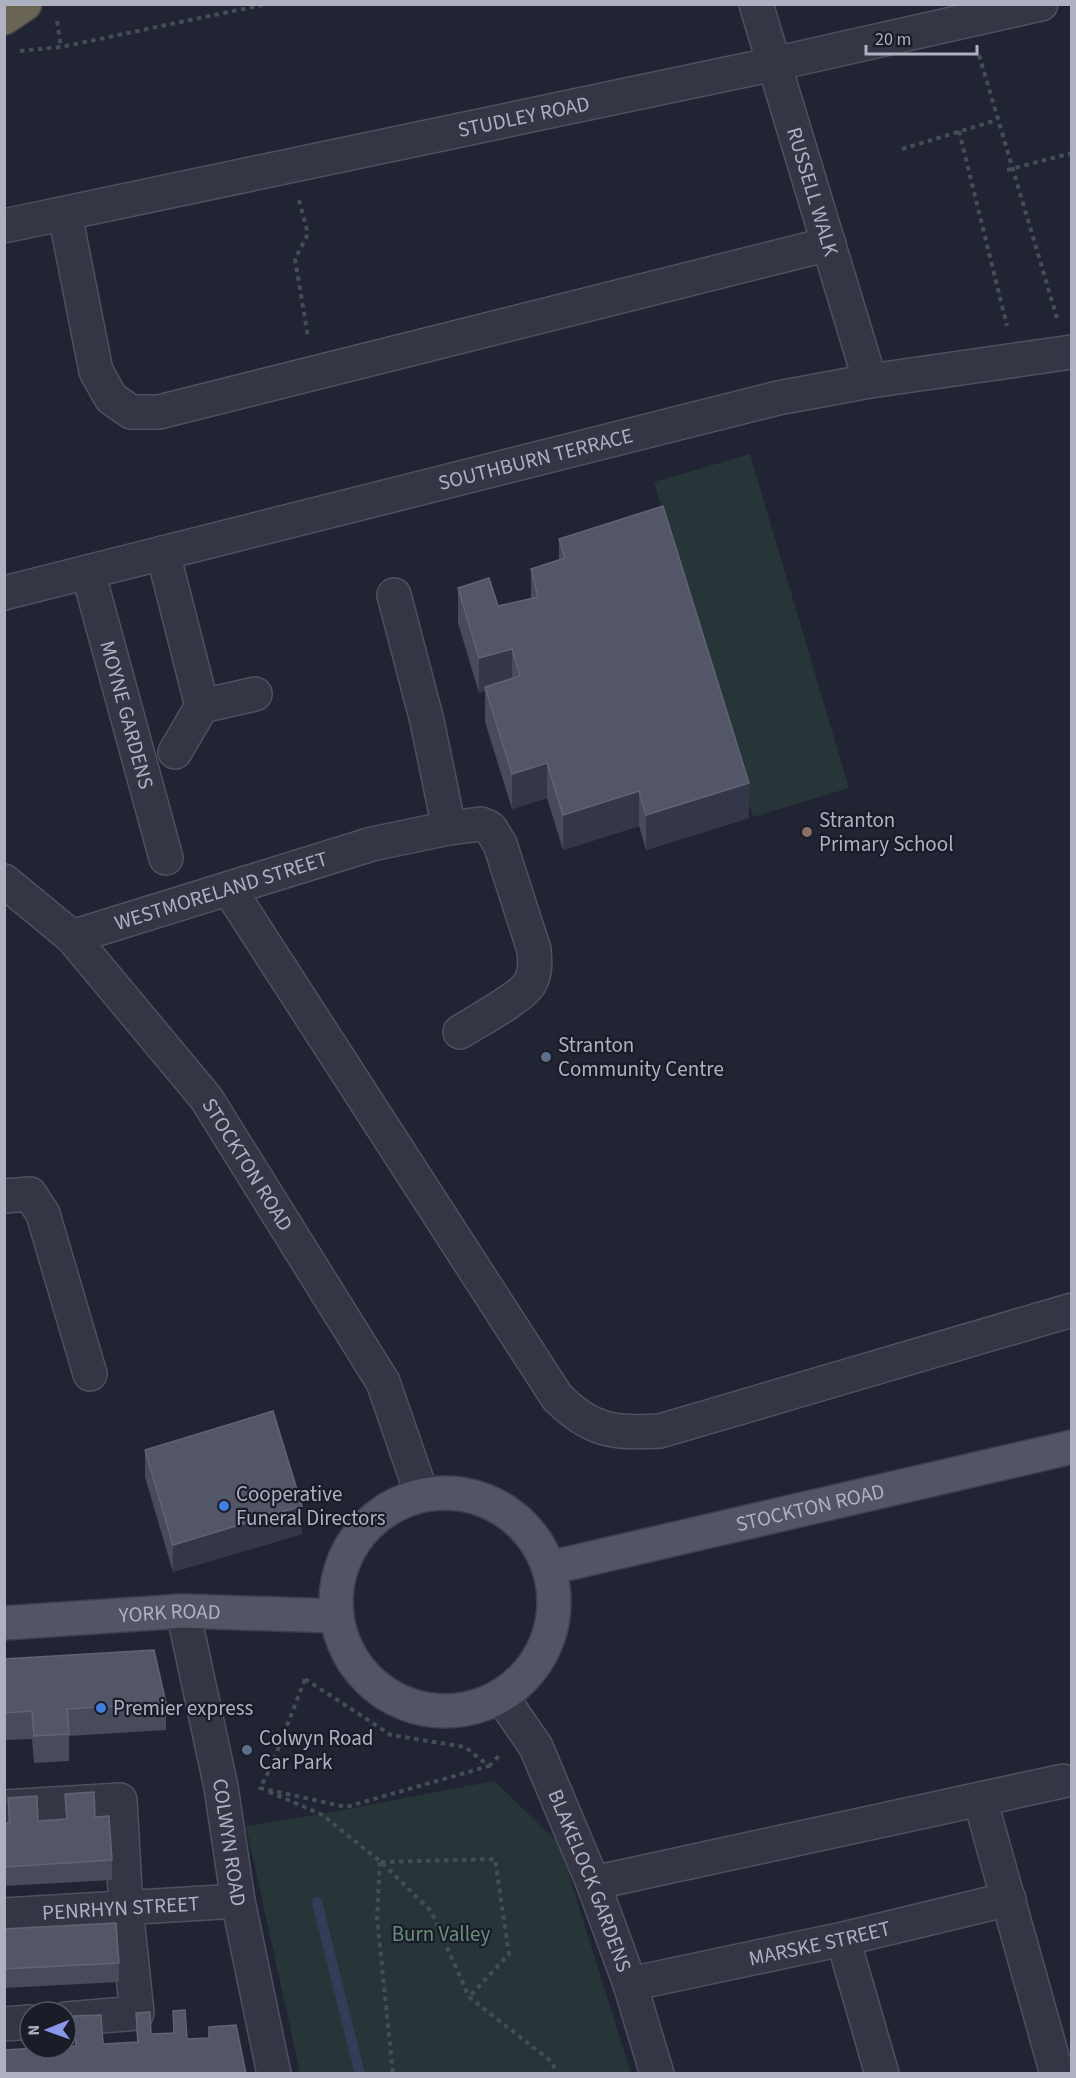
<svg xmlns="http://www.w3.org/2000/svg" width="1076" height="2078" font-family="'Source Sans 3',sans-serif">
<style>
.green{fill:#273438}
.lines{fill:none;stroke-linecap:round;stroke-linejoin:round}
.stream{stroke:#363c58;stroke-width:10}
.minor-casing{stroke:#4e515e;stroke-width:36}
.major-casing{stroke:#3d404d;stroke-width:36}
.highway-casing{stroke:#3c3e4b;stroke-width:36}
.path{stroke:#444f55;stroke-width:4;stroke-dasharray:4.5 4.5;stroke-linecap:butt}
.minor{stroke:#343743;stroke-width:33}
.major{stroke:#525563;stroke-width:33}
.highway{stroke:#696552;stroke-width:33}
.wall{fill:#474b5c}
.shaded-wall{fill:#333747}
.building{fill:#525667;stroke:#606475;stroke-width:1.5}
.education-dot{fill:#8d6e63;stroke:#1a1c28;stroke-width:2}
.service-dot{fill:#5c6f8a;stroke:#1a1c28;stroke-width:2}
.shop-dot{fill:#3f7fe0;stroke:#1a1c28;stroke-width:2}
.labels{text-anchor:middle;stroke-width:4.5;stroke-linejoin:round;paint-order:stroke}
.street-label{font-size:21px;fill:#aeb1c0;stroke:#1a1c28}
.poi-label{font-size:21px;fill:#aeb1c0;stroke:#1a1c28;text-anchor:start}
.park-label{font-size:21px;fill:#698e7a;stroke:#1a1c28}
</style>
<rect width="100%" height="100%" fill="#212432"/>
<g class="green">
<path d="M750,454L849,788L753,817L654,482Z"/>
<path d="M494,1781L559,1843L631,2073H300L246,1826L321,1814Z"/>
</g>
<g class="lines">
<path class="stream" d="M317,1902L360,2074"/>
<defs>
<g id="minor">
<path id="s1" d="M756,4L870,381"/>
<path d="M65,214L96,371L111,398L131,412H159L829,244"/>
<path id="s2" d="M4,226L774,64L1041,4"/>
<path d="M163,553L202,706"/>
<path id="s3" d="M88,572L166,858"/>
<path id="s4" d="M4,593L778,398L870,381L1072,352"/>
<path d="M394,595L427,721L449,828"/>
<path d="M175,752L202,706L255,694"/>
<path id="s5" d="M4,881L72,937L206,1098L383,1382L422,1495"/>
<path d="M229,889L557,1397C590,1431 615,1434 660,1431L1072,1310"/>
<path id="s6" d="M72,937L372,844L449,828L481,824L490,828L500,844L534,950C535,961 536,972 530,983C521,998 477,1021 460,1032"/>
<path d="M4,1196L30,1194L43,1214L90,1374"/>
<path id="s7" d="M183,1611L221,1787L238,1901L274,2074"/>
<path id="s8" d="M501,1696L536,1747L593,1883L630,1984L657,2074"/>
<path d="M980,1799L1057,2074"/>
<path d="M4,1807L120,1800L126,1908L137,2013L66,2019"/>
<path d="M593,1883L1063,1781"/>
<path id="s9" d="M4,1915L238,1901"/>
<path d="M843,1939L882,2074"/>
<path id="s10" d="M630,1984L843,1939L1009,1899"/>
<path d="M4,2024L30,2022"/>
</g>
<g id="major">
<circle cx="445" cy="1602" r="109"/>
<path id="s11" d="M549,1568L1072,1447"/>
<path id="s12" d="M4,1623L183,1611L336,1616"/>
</g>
<path id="highway" d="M4,18L25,4"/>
</defs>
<use href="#minor" class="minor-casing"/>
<use href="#major" class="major-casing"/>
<use href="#highway" class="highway-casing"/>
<g class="path">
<path d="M57,21L61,47"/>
<path d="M20,51L61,47L267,4"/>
<path d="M979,55L1057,318"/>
<path d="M959,131L1007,326"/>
<path d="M902,149L997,120"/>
<path d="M1007,170L1072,153"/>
<path d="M299,200L308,234L295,259L308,337"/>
<path d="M305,1679L391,1735L465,1747L489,1766L346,1807L260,1788L271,1767Z"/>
<path d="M489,1766L499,1756"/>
<path d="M269,1792L321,1814L381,1862L431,1911L469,1997L552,2062L557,2074"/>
<path d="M380,1862L377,1918L393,2074"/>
<path d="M381,1862L495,1859L509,1954L469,1997"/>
</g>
<use href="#minor" class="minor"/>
<use href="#major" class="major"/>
<use href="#highway" class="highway"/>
</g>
<g class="wall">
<path d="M559,539L749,818L646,850L639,826L563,850L547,798L512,809L485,722V691L479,693L458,623V588L498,606L531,599V569L559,560Z"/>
<path d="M145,1450L302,1534L173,1572L145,1477Z"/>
<path d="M4,1659L166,1703V1730L69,1736V1761L34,1763L32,1739L4,1740Z"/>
<path d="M65,1794L95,1817L112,1860V1880L4,1886V1823H8V1798L38,1821L66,1819Z"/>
<path d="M4,1929L119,1963V1982L4,1988Z"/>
<path d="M185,2010L187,2039L209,2038V2027L236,2025L246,2073H4V2050L41,2048H66V2047L75,2046L74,2016L101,2015L103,2044L137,2043L136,2013L150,2012L151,2034L173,2033V2011Z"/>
</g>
<g class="shaded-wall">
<path d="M512,649V683L485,687V691L479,693V658Z"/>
<path d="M547,763V798L512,809V774Z"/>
<path d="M749,783V818L646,850V815Z"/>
<path d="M639,791V826L563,850V815Z"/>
<path d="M302,1506V1534L173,1572V1545Z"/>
</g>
<g class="building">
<path d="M663,506L749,783L646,815L639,791L563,815L547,763L512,774L485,687L520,676L512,649L479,658L458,588L489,578L498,606L538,597L531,569L565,558L559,539Z"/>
<path d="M273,1411L302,1506L173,1545L145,1450Z"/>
<path d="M154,1650L166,1703L67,1709L69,1734L34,1736L32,1711L4,1713V1659Z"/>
<path d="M94,1792L95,1817L109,1816L112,1860L4,1867V1823H10L8,1798L37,1796L38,1821L67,1819L65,1794Z"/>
<path d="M116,1923L119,1963L4,1969V1929Z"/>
<path d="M185,2010L187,2039L209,2038V2027L236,2025L246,2073H4V2050L41,2048H66V2047L76,2046L74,2016L101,2015L103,2044L138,2042L136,2013L150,2012L151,2034L174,2033L173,2011Z"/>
</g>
<circle class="education-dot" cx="807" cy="832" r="6"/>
<g class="service-dot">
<circle cx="546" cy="1057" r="6"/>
<circle cx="247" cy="1750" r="6"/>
</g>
<g class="shop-dot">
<circle cx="224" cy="1506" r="6"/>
<circle cx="101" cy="1708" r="6"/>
</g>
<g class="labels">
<g class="street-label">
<text dy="7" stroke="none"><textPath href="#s2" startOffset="531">STUDLEY ROAD</textPath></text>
<text dy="7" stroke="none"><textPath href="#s1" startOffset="196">RUSSELL WALK</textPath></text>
<text dy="7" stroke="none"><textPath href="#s4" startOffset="548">SOUTHBURN TERRACE</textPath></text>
<text dy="7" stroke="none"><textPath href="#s3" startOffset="148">MOYNE GARDENS</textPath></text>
<text dy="7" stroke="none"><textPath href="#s6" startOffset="156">WESTMORELAND STREET</textPath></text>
<text dy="7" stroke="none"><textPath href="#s5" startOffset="376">STOCKTON ROAD</textPath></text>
<text dy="7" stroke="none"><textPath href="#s11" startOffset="268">STOCKTON ROAD</textPath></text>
<text dy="7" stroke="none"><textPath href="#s12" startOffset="166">YORK ROAD</textPath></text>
<text dy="7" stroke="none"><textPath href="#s7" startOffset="236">COLWYN ROAD</textPath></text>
<text dy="7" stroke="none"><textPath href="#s8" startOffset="206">BLAKELOCK GARDENS</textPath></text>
<text dy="7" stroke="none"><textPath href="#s9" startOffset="117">PENRHYN STREET</textPath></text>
<text dy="7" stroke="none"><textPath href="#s10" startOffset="194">MARSKE STREET</textPath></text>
</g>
<g class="poi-label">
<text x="819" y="827">Stranton<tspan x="819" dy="24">Primary School</tspan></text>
<text x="558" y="1052">Stranton<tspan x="558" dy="24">Community Centre</tspan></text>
<text x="236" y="1501">Cooperative<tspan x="236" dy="24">Funeral Directors</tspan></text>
<text x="113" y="1715">Premier express</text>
<text x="259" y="1745">Colwyn Road<tspan x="259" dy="24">Car Park</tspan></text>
</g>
<g class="park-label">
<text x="441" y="1941">Burn Valley</text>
</g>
</g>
<rect width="1076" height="2078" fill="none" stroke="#aeb1c0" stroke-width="12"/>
<g transform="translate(48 2030) rotate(269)"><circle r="28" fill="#1a1c28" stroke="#555865" stroke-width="1.5"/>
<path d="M0-4.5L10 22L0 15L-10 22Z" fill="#8997ea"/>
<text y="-9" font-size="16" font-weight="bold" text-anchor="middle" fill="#aeb1c0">N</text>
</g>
<path d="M866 45v9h111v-9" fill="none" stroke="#aeb1c0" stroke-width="3"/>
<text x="875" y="45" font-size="18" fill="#aeb1c0" stroke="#1a1c28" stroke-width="4.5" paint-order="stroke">20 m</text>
</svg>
